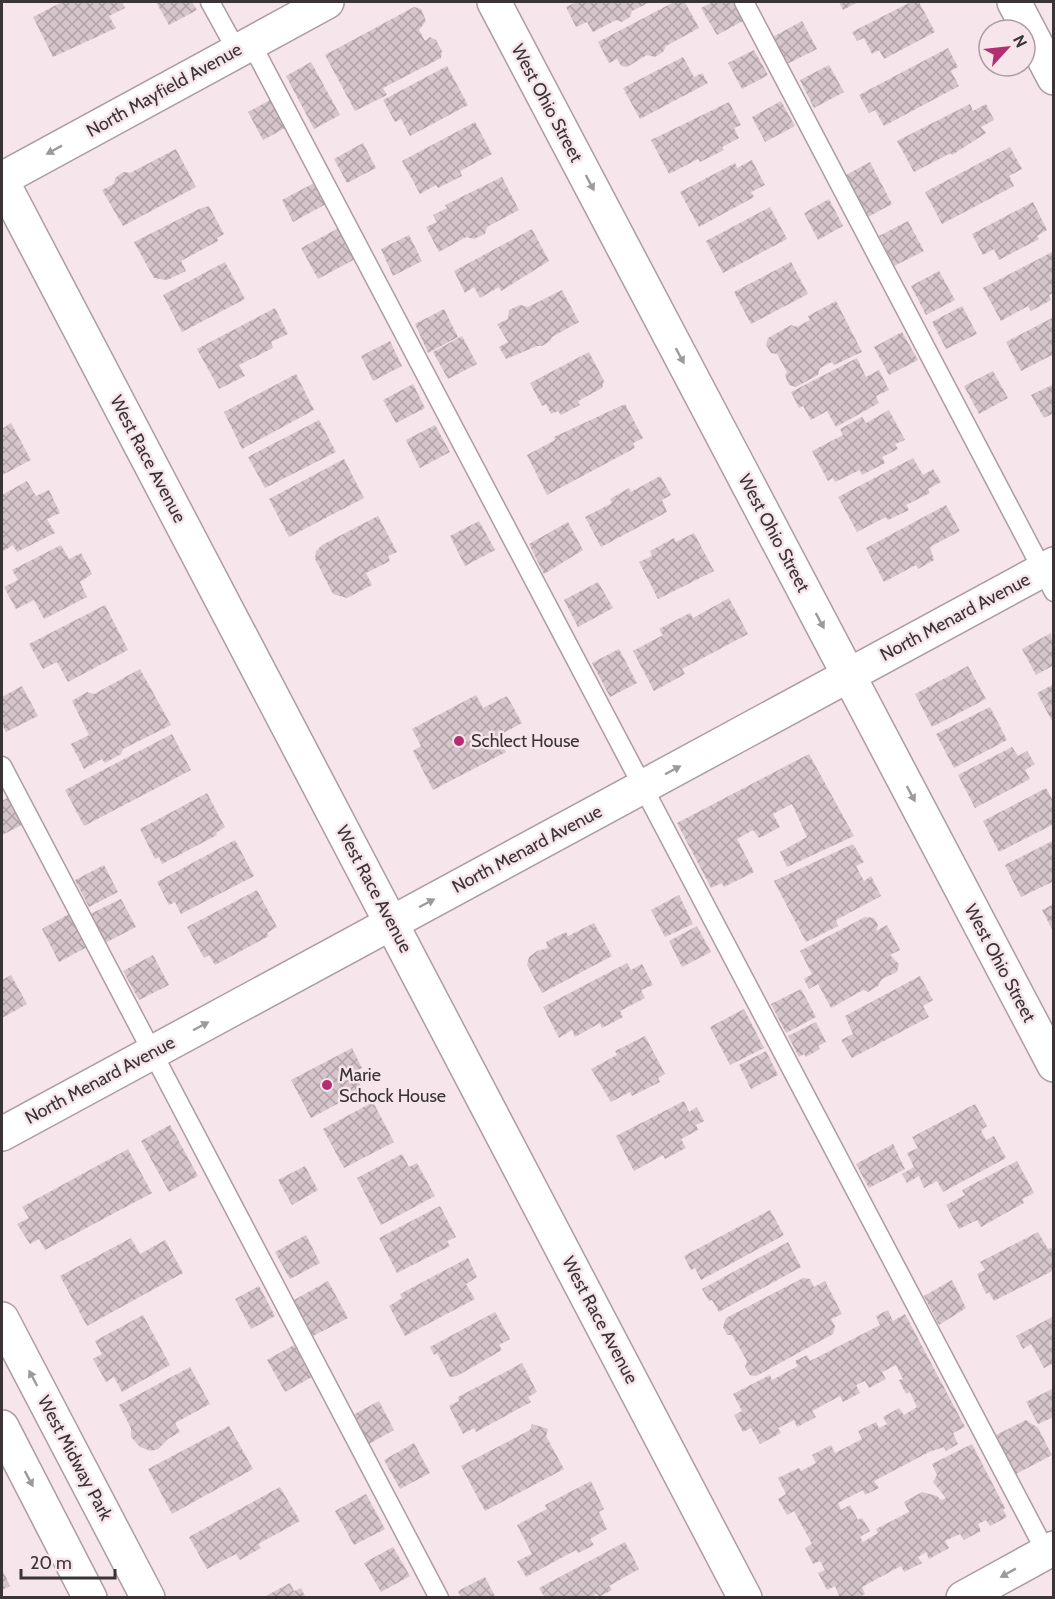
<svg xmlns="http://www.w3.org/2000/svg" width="1055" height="1599" font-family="Cabin,sans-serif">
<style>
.building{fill:url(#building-cross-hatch)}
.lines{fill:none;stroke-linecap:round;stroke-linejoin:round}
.lane-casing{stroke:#ac9da2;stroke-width:21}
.street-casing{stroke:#ac9da2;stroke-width:36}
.lane{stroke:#fff;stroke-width:18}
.street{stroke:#fff;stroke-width:33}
.oneway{fill:#9c9a9a}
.poi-dot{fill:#b42d70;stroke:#f6e5eb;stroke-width:2}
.labels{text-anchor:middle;stroke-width:5;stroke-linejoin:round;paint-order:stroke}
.street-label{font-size:18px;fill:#3a3436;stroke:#f6e5eb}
.poi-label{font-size:18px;fill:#3a3436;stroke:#f6e5eb;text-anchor:start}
</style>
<defs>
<pattern id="building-cross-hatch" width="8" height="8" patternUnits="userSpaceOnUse" patternTransform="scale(1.5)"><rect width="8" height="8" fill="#d6c6cb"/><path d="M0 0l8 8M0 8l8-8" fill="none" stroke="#afa2a6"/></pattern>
</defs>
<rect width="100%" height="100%" fill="#f6e5eb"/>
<g class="building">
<path d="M62,2H122L125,8L109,16L116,28L53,57L33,17Z"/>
<path d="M156,2H192L197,10L169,25Z"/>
<path d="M577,2H650L632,11L630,17L622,22L616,20L593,32L587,22L576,27L566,7Z"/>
<path d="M674,2H685L699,28L666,46L663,52L655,57L647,55L627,67L621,66L617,59L609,63L598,42Z"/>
<path d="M713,2H733L743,21L717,35L701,8Z"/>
<path d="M839,2H858L843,10Z"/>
<path d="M911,2H919L935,32L884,59L879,50L872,54L864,38L857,41L852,32Z"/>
<path d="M414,7L421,9L426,21L419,30L425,41L430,37L436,40L442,51L441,58L383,88L387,95L355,111L325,55Z"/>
<path d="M802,21L817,49L787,64L773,37Z"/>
<path d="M948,48L958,67L951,71L959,86L884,126L875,110L869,113L859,95Z"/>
<path d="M754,50L768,75L742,89L728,63Z"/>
<path d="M683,57L694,77L702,73L708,83L640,119L623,88Z"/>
<path d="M311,62L340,115L314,129L286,76Z"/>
<path d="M829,65L844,92L814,108L800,80Z"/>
<path d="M447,66L468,105L410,136L401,119L395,122L383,100Z"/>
<path d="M270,100L285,128L263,140L248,112Z"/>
<path d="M781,101L795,126L765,142L752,117Z"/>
<path d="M729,102L741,125L734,128L739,138L722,147L724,150L700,162L698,159L669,174L651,140Z"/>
<path d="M970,104L973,111L986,104L994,120L981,127L986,133L952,155L951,153L914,172L897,141Z"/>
<path d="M475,122L492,154L460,171L462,176L438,188L436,185L420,194L402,161Z"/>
<path d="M363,143L376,168L347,183L334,159Z"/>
<path d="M1010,147L1022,169L1009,176L1014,186L942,224L925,192Z"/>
<path d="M176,149L196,187L123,226L102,190L114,184L115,178L123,172L130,173Z"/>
<path d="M752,160L765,185L751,192L754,197L699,227L680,192L735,163L737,168Z"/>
<path d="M870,162L892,204L868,217L846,175Z"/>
<path d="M502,177L519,210L487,227L485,234L474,239L466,237L439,252L426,227L437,222L433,215L447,208L445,205Z"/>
<path d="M314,183L326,204L293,222L282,200Z"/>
<path d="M829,199L843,226L818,240L804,213Z"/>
<path d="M1033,202L1047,230L1037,236L1039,239L999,260L994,249L983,255L972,234Z"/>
<path d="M209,206L224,234L217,238L218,241L181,261L186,271L167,280L154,278L134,242L199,209Z"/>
<path d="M770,207L787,239L723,273L706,241Z"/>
<path d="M908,221L924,251L894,266L879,236Z"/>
<path d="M339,228L355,259L318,279L301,248Z"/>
<path d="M532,229L549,261L501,291L499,287L480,298L474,287L465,293L454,271Z"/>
<path d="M409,235L422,261L393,276L381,249Z"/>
<path d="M1054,251V293L1049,295L1051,300L1031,311L1028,306L1001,321L983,288Z"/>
<path d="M225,262L245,299L182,332L163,295Z"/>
<path d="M791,262L808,294L751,324L734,292Z"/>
<path d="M939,271L955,300L926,315L911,286Z"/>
<path d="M562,290L579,322L552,337L550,341L542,346H537L506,359L499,347L508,342L497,324L508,319L509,310L520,305L528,307Z"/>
<path d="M836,301L862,352L834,365L832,362L820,368L818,375L796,387L789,385L785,375L787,372L777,354L771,353L766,345L768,338L791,325L797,327L810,320L808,316Z"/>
<path d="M962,306L977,334L946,349L932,322Z"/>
<path d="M275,308L288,334L271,342L273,348L239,365L245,376L219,389L197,349Z"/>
<path d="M444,309L458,337L428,353L415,324Z"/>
<path d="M1054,317V354L1021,371L1006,342Z"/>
<path d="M902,332L918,360L889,375L874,347Z"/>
<path d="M462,336L477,364L448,379L433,352Z"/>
<path d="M390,341L402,366L373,381L361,356Z"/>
<path d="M589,352L604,381L602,388L578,401L580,405L561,415L558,411L551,414L546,404L542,406L530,383Z"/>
<path d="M857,358L866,377L879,370L889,390L876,396L879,403L836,427L827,411L811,420L803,406L799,408L791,392Z"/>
<path d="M993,371L1008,398L979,414L964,386Z"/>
<path d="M296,374L314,410L242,449L224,412Z"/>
<path d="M413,384L425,408L396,423L383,400Z"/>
<path d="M1054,384V413L1044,418L1031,395Z"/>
<path d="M625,404L643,438L633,443L635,448L547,495L527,455L555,440L554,437Z"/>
<path d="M889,410L905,440L895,444L898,449L882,457L885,463L862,475L860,470L835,482L833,478L828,481L812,451L843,435L840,429L862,417L866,423Z"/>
<path d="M319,420L336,452L265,488L248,457Z"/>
<path d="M11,423L31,460L2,475V429Z"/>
<path d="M435,425L450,452L420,468L406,440Z"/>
<path d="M913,458L923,475L933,469L941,482L928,489L930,493L906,505L909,510L888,520L886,517L857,532L838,497Z"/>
<path d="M344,459L364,498L289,537L269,499Z"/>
<path d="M660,476L671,495L662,500L667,512L601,547L585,517L612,503L610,499L629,488L631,492Z"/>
<path d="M27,481L36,496L49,490L60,513L47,519L55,533L17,552L13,545L2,552V495Z"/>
<path d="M946,505L960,531L930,547L934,560L918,569L916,565L884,582L866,548Z"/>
<path d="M378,516L397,552L388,556L390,561L366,573L372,585L347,598L333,594L315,559L316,551L322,545Z"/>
<path d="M479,521L495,550L465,566L450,536Z"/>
<path d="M568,522L583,550L544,574L529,544Z"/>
<path d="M694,533L714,571L658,599L639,562L652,556L650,551L674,538L676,542Z"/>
<path d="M61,545L69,559L81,553L92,574L80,582L87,597L44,619L34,600L16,609L4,587L18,580L12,570Z"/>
<path d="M598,582L613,608L578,627L564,600Z"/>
<path d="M729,598L748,634L682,669L685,674L654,691L633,651L663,635L659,629L690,613L693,618Z"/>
<path d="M105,605L128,650L68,682L57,662L43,669L29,644Z"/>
<path d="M1051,633L1054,665L1036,675L1022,649Z"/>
<path d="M619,649L637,683L610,697L592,663Z"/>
<path d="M968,666L986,699L932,727L915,694Z"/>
<path d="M140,669L171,725L123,749L121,754L105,763L102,759L84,769L71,744L89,735L72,701L87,692L94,694Z"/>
<path d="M1054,684V720L1052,721L1037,693Z"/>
<path d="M22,686L38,716L6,732L2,724V697Z"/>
<path d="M476,695L483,708L507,696L522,723L498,736L506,752L433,790L413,751L421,746L412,729Z"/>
<path d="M990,707L1007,740L954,768L936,734Z"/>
<path d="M172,734L191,770L84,826L65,790Z"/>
<path d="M1012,747L1018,756L1027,751L1035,764L1025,770L1030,779L975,808L958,775Z"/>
<path d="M809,754L854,836L787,867L780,852L807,837L792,804L773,814L780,827L759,838L753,830L737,839L754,872L724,887L722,883L711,888L677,823Z"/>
<path d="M1046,788L1054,802V824L999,852L983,821Z"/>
<path d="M207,793L225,827L216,833L217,835L162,864L159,857L155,859L140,829Z"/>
<path d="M9,797L24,824L2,835V801Z"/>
<path d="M235,840L254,876L181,914L175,902L169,905L157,882Z"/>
<path d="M1054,840V885L1052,882L1021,897L1005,865Z"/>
<path d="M853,844L864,862L856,866L864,881L871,876L881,896L836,920L838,926L806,942L774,881Z"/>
<path d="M104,865L118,892L89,907L75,880Z"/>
<path d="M257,890L277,927L267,933L269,936L215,965L209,955L204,958L187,927Z"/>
<path d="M679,895L693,924L665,937L651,910Z"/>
<path d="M121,899L136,927L105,943L90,914Z"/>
<path d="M1054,904V933L1042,910Z"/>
<path d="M69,914L87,947L59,962L42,929Z"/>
<path d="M865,917L874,918L878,925L876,931L887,925L900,950L890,955L899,964L897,972L882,979L878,986L868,992L863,990L831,1008L818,984L809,989L804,979L812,974L800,951Z"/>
<path d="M594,923L612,956L542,993L527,965L529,957L537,951L548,948L546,942L566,932L568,936Z"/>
<path d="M697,926L711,952L682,967L669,941Z"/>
<path d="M153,955L169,985L139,1000L123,971Z"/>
<path d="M627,963L631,970L642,964L653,985L641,990L645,998L620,1011L623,1017L602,1028L600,1023L575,1037L572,1030L559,1038L543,1007Z"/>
<path d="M11,975L27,1004L2,1018V980Z"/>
<path d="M920,976L933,1000L923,1006L929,1017L852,1058L841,1040L853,1034L845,1016Z"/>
<path d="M801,989L816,1017L786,1033L771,1004Z"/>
<path d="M744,1009L764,1048L730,1065L710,1027Z"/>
<path d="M816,1022L826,1042L818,1046L820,1049L806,1057L804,1054L799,1057L788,1036Z"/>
<path d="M645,1036L665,1074L658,1078L660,1082L632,1096L630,1092L611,1102L591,1069L617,1055L615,1051Z"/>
<path d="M352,1048L362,1068L353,1072L363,1090L311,1118L291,1080Z"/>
<path d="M766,1051L778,1075L751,1089L739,1065Z"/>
<path d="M684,1101L689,1112L697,1107L704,1121L696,1125L698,1130L681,1139L686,1148L665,1159L663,1155L634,1171L616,1136Z"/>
<path d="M373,1102L394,1142L344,1168L323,1129Z"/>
<path d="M975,1104L987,1126L981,1130L986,1140L994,1136L1006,1158L943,1192L937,1181L924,1188L919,1176L907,1183L902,1174L914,1167L907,1153L918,1148L912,1137Z"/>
<path d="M170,1125L198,1176L169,1192L141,1141Z"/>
<path d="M893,1144L905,1169L869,1188L856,1164Z"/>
<path d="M128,1149L152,1193L45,1250L39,1239L30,1244L17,1224L29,1218L22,1207Z"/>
<path d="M402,1154L409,1167L417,1163L435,1196L381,1225L357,1178Z"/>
<path d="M1017,1161L1034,1193L1022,1199L1024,1203L981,1227L977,1220L959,1229L946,1205L965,1195L962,1190Z"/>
<path d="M305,1166L318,1190L292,1205L278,1180Z"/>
<path d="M440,1206L456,1237L447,1241L450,1246L397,1273L379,1238Z"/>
<path d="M770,1210L784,1235L701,1280L695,1268L691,1270L684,1256Z"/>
<path d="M1038,1232L1048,1249L1054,1247V1270L994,1301L989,1292L986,1294L977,1274L985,1270L980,1262Z"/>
<path d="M306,1235L320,1263L290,1279L275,1252Z"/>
<path d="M131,1238L140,1254L165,1240L183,1273L87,1326L60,1276Z"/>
<path d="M788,1242L801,1267L719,1312L712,1300L709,1301L702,1289Z"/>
<path d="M468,1258L477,1277L466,1284L475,1299L405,1336L389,1306L402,1298L400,1294Z"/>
<path d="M803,1278L810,1279L814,1287L825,1281L842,1314L831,1319L835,1326L833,1334L756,1376L750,1375L745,1367L747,1361L732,1335H727L723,1327L726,1318Z"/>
<path d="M952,1280L966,1308L939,1325L924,1296Z"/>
<path d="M328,1281L348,1318L313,1336L294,1300Z"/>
<path d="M259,1286L275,1316L251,1329L235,1299Z"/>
<path d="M888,1310L893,1321L905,1314L965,1427L953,1433L958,1444L946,1451L944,1447L929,1452L874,1481L879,1488L865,1495L863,1490L838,1503L841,1510L850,1505L858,1520L862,1518L870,1531L860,1537L863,1542L878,1533L876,1529L909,1512L904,1502L922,1492L937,1496L941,1500L946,1498L933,1482L937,1475L932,1464L972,1444L1005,1508L1003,1510L1007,1517L990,1526L986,1520L978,1524L981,1531L964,1540L960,1534L945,1541L949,1548L929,1559L926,1552L918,1557L922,1563L904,1572L901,1566L862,1587L865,1594L858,1598H840L835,1586L827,1590L818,1573L825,1570L820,1561L813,1564L805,1548L812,1544L794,1511L787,1515L778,1499L786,1494L778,1478L799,1468L801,1471L816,1463L812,1455L831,1445L835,1453L862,1439L858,1431L876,1422L879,1428L887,1424L883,1417L899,1408L904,1415L917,1407L910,1392L906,1394L899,1380L903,1379L896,1365L882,1372L886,1379L869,1388L865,1381L856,1385L860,1393L843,1402L840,1396L812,1411L816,1417L797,1427L794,1420L778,1428L781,1433L760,1444L751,1428L743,1432L734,1415L742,1411L733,1394L770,1375L772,1380L798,1366L795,1361L807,1355L810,1361L880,1325L876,1316Z"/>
<path d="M495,1312L510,1339L499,1345L502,1350L457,1376L450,1377L437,1353L434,1355L430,1347Z"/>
<path d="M143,1315L170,1365L122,1392L114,1377L106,1382L93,1359L102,1354L95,1341Z"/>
<path d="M1054,1316V1363L1044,1368L1031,1344L1023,1349L1016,1336Z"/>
<path d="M294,1345L312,1377L285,1392L267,1360Z"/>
<path d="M522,1363L537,1392L528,1397L531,1402L476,1432L474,1428L463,1434L449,1406L459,1401L458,1397Z"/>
<path d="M190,1367L210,1404L175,1423L180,1432L168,1439L158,1449L151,1451L140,1447L131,1437V1428L119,1405Z"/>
<path d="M1054,1388V1417L1038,1424L1026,1402Z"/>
<path d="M379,1401L394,1430L369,1444L353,1415Z"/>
<path d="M1026,1420L1038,1428L1052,1455L1016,1474L996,1435Z"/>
<path d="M532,1424L548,1429L546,1436L564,1469L485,1511L461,1466L530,1430Z"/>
<path d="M229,1426L253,1469L172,1514L148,1469Z"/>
<path d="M414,1443L430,1473L400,1489L384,1460Z"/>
<path d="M591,1481L604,1509L599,1512L607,1529L590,1539L594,1545L578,1553L576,1550L526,1577L517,1561L532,1554L517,1525L547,1509L545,1505Z"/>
<path d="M280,1487L300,1521L258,1544L261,1548L240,1560L236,1554L207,1569L189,1537Z"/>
<path d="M366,1494L385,1529L354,1545L335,1511Z"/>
<path d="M625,1542L639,1569L609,1586L612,1590L599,1597L597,1594L594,1595L595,1598H545L539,1588Z"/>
<path d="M393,1547L410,1576L381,1592L364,1563Z"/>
<path d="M2,1569L10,1586L2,1590Z"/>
<path d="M485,1577L496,1598H461L458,1591Z"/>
<path d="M290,1583L294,1591L301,1588L306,1598H262Z"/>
</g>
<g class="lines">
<defs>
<g id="lane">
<path d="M210,2L237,51"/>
<path d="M744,2L1054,592"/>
<path d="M251,43L1046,1552"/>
<path d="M2,766L439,1598"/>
</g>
<g id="street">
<path d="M494,2L1054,1065"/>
<path d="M1014,2L1054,78"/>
<path d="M2,179L327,2"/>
<path d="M2,181L745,1598"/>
<path d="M2,1134L1054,564"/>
<path d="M2,1319L148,1598"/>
<path d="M2,1427L90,1598"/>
<path d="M963,1598L1054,1548"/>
</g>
</defs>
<use href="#lane" class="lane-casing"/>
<use href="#street" class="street-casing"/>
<use href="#lane" class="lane"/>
<use href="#street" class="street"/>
</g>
<defs><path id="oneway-solid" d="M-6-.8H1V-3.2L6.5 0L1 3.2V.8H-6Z" transform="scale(1.5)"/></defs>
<g class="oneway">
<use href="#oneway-solid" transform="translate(54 150) rotate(151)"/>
<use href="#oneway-solid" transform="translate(590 183) rotate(62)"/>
<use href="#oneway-solid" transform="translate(680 356) rotate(62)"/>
<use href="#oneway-solid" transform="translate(820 621) rotate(62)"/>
<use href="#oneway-solid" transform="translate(673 770) rotate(-28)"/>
<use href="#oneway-solid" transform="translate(911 794) rotate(62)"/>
<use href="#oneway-solid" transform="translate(427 903) rotate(-28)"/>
<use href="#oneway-solid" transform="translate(201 1026) rotate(-28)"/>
<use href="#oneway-solid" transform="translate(33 1378) rotate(-118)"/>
<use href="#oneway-solid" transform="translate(29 1479) rotate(62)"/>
<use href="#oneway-solid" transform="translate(1008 1573) rotate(151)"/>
</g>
<g class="poi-dot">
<circle cx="459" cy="741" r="6"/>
<circle cx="327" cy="1085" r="6"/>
</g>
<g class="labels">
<g class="street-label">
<text transform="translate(164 90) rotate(-29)" y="6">North Mayfield Avenue</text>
<text transform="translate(547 103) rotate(62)" y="6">West Ohio Street</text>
<text transform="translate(148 459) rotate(62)" y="6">West Race Avenue</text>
<text transform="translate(774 533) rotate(62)" y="6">West Ohio Street</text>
<text transform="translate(955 617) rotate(-28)" y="6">North Menard Avenue</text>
<text transform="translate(527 849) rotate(-28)" y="6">North Menard Avenue</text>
<text transform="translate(374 889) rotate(62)" y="6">West Race Avenue</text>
<text transform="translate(1000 963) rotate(62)" y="6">West Ohio Street</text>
<text transform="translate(100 1080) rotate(-28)" y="6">North Menard Avenue</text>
<text transform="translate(600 1320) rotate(62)" y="6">West Race Avenue</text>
<text transform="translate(75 1458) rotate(62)" y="6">West Midway Park</text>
</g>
<g class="poi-label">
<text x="471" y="747">Schlect House</text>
<text x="339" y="1081">Marie<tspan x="339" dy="21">Schock House</tspan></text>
</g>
</g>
<rect width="1055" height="1599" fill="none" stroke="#3a3436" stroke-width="6"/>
<g transform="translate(1007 48) rotate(63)"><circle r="28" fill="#f6e5eb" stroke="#ab9ea3" stroke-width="1.5"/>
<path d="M0-4.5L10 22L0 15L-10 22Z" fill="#b42d70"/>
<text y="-9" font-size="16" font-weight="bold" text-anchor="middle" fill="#3a3436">N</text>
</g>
<path d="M21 1569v9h94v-9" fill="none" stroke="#3a3436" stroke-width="3"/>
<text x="30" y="1569" font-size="18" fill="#3a3436" stroke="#f6e5eb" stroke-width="4.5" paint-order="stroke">20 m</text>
</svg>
